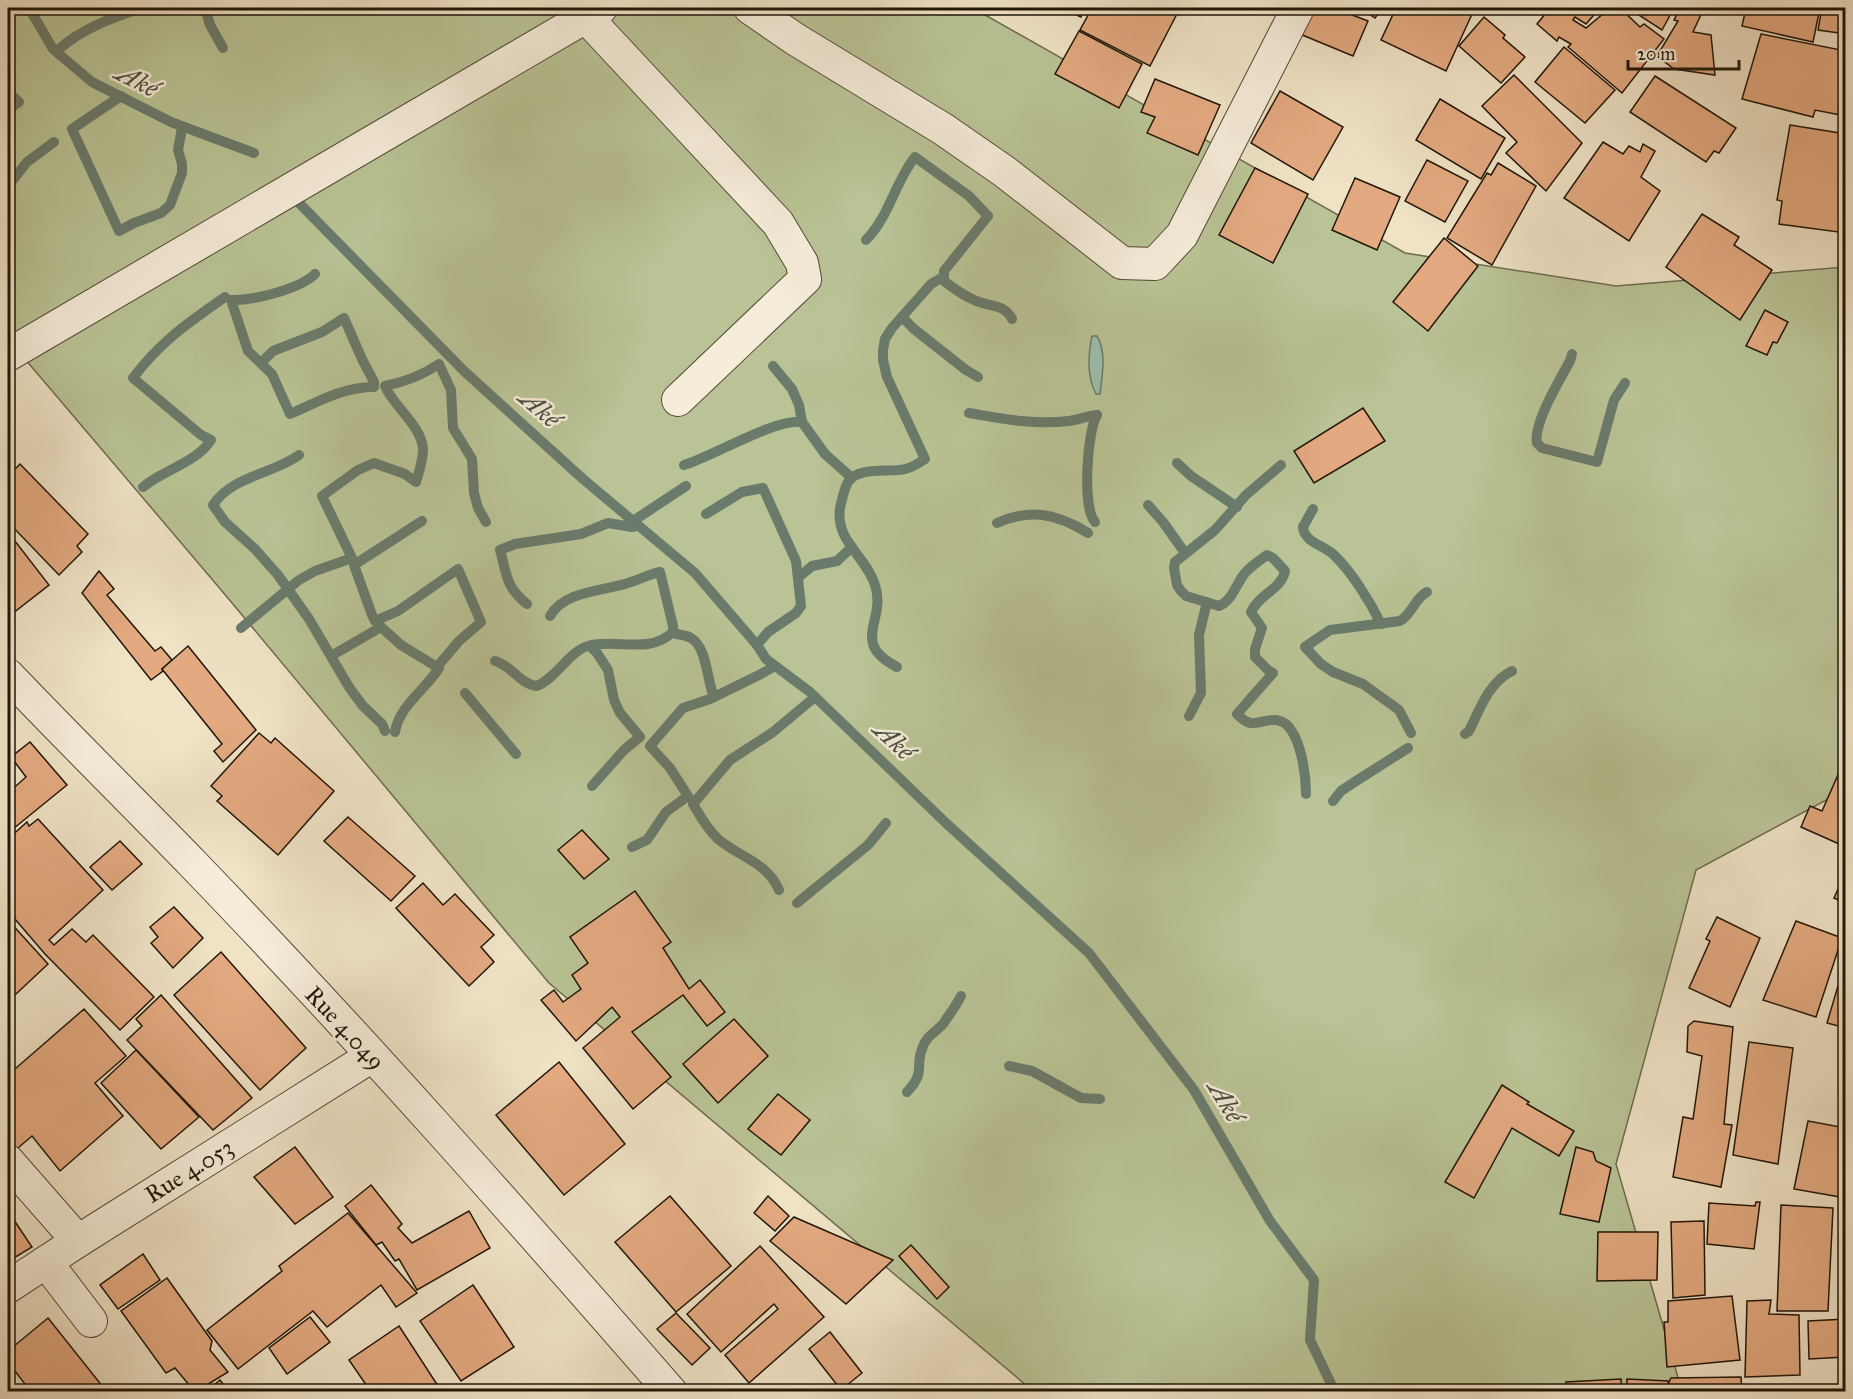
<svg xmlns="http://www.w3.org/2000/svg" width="1853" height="1399" font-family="'IM FELL Great Primer',serif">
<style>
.green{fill:#b9c395;stroke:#6d6c4e;stroke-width:1.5}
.water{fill:#9bbfae;stroke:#6a7b6c;stroke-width:1.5}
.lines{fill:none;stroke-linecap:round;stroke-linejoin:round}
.stream{stroke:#6a7b6c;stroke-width:10}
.building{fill:#e3a980;stroke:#211608;stroke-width:1.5}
.street-casing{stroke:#544937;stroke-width:34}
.street{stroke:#f5ecd9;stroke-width:32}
.labels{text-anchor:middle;stroke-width:5;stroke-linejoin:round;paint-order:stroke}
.street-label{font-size:24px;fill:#211608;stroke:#f5ecd9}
.water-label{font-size:26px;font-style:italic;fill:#4c5142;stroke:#f5ecd9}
</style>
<rect width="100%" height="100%" fill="#efe2c5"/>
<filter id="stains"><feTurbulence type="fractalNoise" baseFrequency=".00333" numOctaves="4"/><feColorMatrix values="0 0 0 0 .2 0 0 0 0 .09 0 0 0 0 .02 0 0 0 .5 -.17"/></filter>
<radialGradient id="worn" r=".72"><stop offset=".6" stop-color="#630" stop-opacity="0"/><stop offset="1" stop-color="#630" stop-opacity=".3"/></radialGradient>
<path class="green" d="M8,8H973L1405,253L1616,286L1845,267V790L1696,870L1616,1164L1682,1391H1033L549,983L222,591L8,339Z"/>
<path class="water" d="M1092,336H1097C1107,353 1102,376 1100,394H1096C1087,377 1088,355 1092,336Z"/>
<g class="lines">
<g class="stream">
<path d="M29,8L53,49L92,82L171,122L254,153"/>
<path d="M205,8L210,25L223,48"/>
<path d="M59,49C83,28 112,18 141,8"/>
<path d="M8,92L19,102L8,110"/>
<path d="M121,96L72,129L119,231L134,223L161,213L170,205L182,173V164L178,150L182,128"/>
<path d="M8,186L27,162L54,142"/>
<path d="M299,203L464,371L583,479L695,573L757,645L766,659L810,692L947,824L1089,953L1194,1090L1270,1221L1314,1280L1310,1340L1335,1392"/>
<path d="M866,240C889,217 895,182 915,157L969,196L988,216L944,271V281C953,288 963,295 974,300C988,307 1004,303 1012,319"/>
<path d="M902,317L914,329L966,370L978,377"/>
<path d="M1572,354L1570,361C1560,379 1533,424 1537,443L1542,448L1597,462L1614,400L1625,383"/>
<path d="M261,363L273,351L322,332L344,318L362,359L374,382V387C343,387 318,402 290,414L272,374L248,351L231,300C252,301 300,289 315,274"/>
<path d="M773,366L792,389L799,405L802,422L825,454L852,478"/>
<path d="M969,413C1005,419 1032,425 1069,421C1078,420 1087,416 1097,415"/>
<path d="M299,455C273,474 232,476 213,505L225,522L255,549L278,575L309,619L349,687L363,706L382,724L385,731"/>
<path d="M1177,463L1191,476L1237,507"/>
<path d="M684,465C714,456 773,419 802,422"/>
<path d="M1281,465L1246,495L1215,530L1175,562L1174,568L1177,585L1181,591L1186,596L1219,606C1232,601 1236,584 1245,573C1251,566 1260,560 1267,555L1273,558L1285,571C1282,589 1258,595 1251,612L1262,628L1255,649V657L1269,671L1273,673L1237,714C1253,731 1258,719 1276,720C1300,722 1306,775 1306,794"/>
<path d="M143,487C164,469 195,464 211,440L201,435L133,378C161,341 188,323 225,297"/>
<path d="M1148,505L1163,522L1185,553"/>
<path d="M1313,509L1303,527C1304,542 1323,545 1333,554C1351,571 1370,601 1381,624"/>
<path d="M706,514L742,492L763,488L796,561L801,606L796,613L768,632L757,645"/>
<path d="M633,521L686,486"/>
<path d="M1095,522C1082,508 1087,431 1097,415"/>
<path d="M997,523C1031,508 1058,514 1088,533"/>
<path d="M799,577L812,566L837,561L852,547"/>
<path d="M527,604C505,586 507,575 500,550L515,544L581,534L608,523L632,527L637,526"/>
<path d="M550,616C564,591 603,591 628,583C639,580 649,574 660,572L673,626V632"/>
<path d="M241,628L299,580L315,571L352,558L322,496L358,470L374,463L405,474L416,482C419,472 423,460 423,450C423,427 393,406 385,386C404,382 423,375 439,364L451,390L453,428L472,459L474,493L478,508L486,522"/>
<path d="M673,632C678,636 685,634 691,638C707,647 707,681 714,697"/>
<path d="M590,646L597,653L608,670L614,700L620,713L640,737L624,750L592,786"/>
<path d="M331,656L381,627L401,645L437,667L459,641L481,622L458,569L398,611L375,621L372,615L354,565L422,521"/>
<path d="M495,661C511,665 521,685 537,686C556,678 571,650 588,646C616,638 649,655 673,632"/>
<path d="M897,667C849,642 887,621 875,585C866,556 835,541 840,508C842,499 844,489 848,482C858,466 889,473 905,469C912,468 919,463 925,459L887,377L883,360V350L885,339L892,328L931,284L943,277"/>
<path d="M465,693L516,754"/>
<path d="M1189,716L1201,693L1199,635L1207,602"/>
<path d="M395,732C399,706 426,689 439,668"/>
<path d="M1411,733L1399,710L1363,684L1333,672L1321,664L1305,647L1330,630L1400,621C1413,613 1414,599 1427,592"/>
<path d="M1465,734L1469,731C1480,709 1489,682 1512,671"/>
<path d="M1333,801L1341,791L1353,783L1408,748"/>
<path d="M632,847L647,840L666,812L688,796L670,768L650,746L683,708L710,699L761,674L775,666"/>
<path d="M779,890C767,862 739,857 718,839C707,829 700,816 693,804L730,760L773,732L815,697"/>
<path d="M797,903L868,845L886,823"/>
<path d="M1009,1066L1032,1071L1081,1098L1100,1099"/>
<path d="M907,1092C926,1072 915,1067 922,1049C925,1037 936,1032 943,1024C949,1015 956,1006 961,996"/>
</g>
</g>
<g class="building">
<path d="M858,8H874L870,15Z"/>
<path d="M1061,8H1085L1081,17Z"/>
<path d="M1092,8H1180L1150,66L1080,30Z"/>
<path d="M1312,8H1334L1368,21L1353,56L1300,34Z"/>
<path d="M1360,8H1382L1375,18Z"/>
<path d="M1396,8H1463L1473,12L1446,71L1381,40Z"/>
<path d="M1550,8H1600L1586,24L1575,17L1573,20L1586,28L1610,8H1620L1640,27L1644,24L1664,39L1622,93L1568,47L1571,44L1559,37L1557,41L1537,24Z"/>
<path d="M1628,8H1674L1662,30Z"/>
<path d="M1680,8H1704L1693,32L1711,35L1715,75L1674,69L1657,56L1678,21L1674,20Z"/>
<path d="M1746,8H1820L1813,42L1742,26Z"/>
<path d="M1822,8H1846V34L1818,30Z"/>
<path d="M1484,17L1505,35L1503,38L1525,57L1501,83L1459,46Z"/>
<path d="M1079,31L1142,64L1119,108L1055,74Z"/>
<path d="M1761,34L1846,51V116L1815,110L1813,117L1742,99Z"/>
<path d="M1564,47L1615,90L1585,123L1535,82Z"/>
<path d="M1514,75L1582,143L1546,191L1506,153L1517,142L1482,106Z"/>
<path d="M1655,76L1736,128L1719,153L1714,151L1706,162L1630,112Z"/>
<path d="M1155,79L1220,105L1198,155L1147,133L1155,117L1141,112Z"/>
<path d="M1280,91L1343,127L1313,180L1251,143Z"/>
<path d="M1440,99L1505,138L1481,179L1416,140Z"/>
<path d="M1790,125L1846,134V233L1779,224L1782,201L1777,200Z"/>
<path d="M1603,142L1623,154L1629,146L1640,152L1643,144L1655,151L1641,177L1660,191L1629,241L1564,198Z"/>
<path d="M1427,160L1468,181L1445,222L1405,201Z"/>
<path d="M1498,163L1536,186L1492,265L1447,238L1487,173L1491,175Z"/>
<path d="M1255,168L1308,194L1273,263L1219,235Z"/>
<path d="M1355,178L1400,197L1377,250L1332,230Z"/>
<path d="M1702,214L1739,237L1734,245L1772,270L1740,320L1666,267Z"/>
<path d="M1444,238L1478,266L1428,331L1393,302Z"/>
<path d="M1765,310L1788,322L1777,343L1773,342L1767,355L1746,346Z"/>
<path d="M1363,408L1385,441L1314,483L1294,451Z"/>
<path d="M20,464L88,534L77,546L82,552L59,575L8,522V476Z"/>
<path d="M8,532L49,585L8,617Z"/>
<path d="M99,571L114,589L107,595L155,651L161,647L172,660L162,669L163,671L151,680L82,593Z"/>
<path d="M188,646L256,730L223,762L214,751L222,744L162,669Z"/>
<path d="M259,733L271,743L275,738L334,791L278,855L217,801L222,796L211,786Z"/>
<path d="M30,742L67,785L8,833V793L26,777L11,757Z"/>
<path d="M1841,768L1846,770V847L1801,827L1810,806L1822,811Z"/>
<path d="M348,817L415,876L391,901L324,841Z"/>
<path d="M38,819L103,890L49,940L54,945L72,929L86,942L93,935L154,997L120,1030L45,954L8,911V839L27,822L29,826Z"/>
<path d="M582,830L609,859L584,879L558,850Z"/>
<path d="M120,841L142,864L112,890L90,867Z"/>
<path d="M1846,871V903L1834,898Z"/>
<path d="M423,883L443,905L455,894L494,935L481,947L494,962L469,986L396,908Z"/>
<path d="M635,891L671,942L663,948L689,989L700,980L725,1012L707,1026L683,995L632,1032L671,1077L633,1109L583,1048L620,1017L612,1007L576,1041L541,1000L554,990L563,1002L581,989L572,975L588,963L570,937Z"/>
<path d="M174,907L203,938L173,968L151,943L158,937L150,927Z"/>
<path d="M1717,917L1760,938L1730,1007L1689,988L1710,941L1706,939Z"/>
<path d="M8,920L48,964L15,995L8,987Z"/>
<path d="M1796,921L1842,938L1816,1017L1763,1000Z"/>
<path d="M221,952L306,1048L260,1090L174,995Z"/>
<path d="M1846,959V1028L1827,1023Z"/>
<path d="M161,995L252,1098L213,1130L127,1040L142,1026L136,1019Z"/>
<path d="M84,1009L126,1056L95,1083L123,1116L60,1171L32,1136L12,1153L8,1148V1075Z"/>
<path d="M734,1019L768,1056L718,1103L683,1064Z"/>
<path d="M1694,1021L1733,1027L1724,1124L1732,1125L1721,1187L1673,1177L1683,1117L1693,1119L1702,1056L1687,1052L1688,1026Z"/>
<path d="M1749,1042L1793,1048L1778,1164L1733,1155Z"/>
<path d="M136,1050L199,1117L161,1149L101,1083Z"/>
<path d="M559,1062L625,1144L564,1195L496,1115Z"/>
<path d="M1502,1085L1529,1102L1527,1104L1574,1131L1559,1156L1512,1128L1474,1198L1445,1182Z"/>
<path d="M778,1094L810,1120L781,1155L748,1129Z"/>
<path d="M1808,1121L1846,1128V1198L1794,1189Z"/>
<path d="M295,1147L333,1197L295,1224L254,1177Z"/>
<path d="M1576,1147L1593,1152L1596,1161L1611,1168L1599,1222L1560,1214Z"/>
<path d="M371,1185L402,1224L398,1228L412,1243L469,1211L490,1248L417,1290L399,1259L395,1261L382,1242L376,1245L345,1206Z"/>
<path d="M670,1196L731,1266L676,1312L615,1242Z"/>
<path d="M768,1196L789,1216L775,1231L754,1213Z"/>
<path d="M1756,1202H1760L1754,1249L1707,1244L1709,1203L1755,1206Z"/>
<path d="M1781,1205L1833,1208L1828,1311H1777Z"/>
<path d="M8,1211L32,1247L9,1261L8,1259Z"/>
<path d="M348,1213L417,1293L396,1307L381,1285L327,1327L313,1311L238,1369L207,1330L282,1271L279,1266Z"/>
<path d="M794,1217L893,1260L846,1304L770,1241Z"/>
<path d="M1704,1221L1705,1295L1673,1298L1671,1222Z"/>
<path d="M1598,1232H1658L1657,1280L1597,1281Z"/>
<path d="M911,1245L949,1287L937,1299L899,1256Z"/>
<path d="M760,1246L824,1317L749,1383L725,1355L778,1309L774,1304L721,1352L687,1314Z"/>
<path d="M143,1254L160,1280L118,1309L100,1285Z"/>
<path d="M167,1278L212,1341L210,1350L228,1372L195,1392L175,1368L166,1373L121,1311Z"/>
<path d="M473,1285L514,1347L461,1381L420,1321Z"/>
<path d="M1732,1296L1740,1360L1667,1367L1664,1322H1668V1301Z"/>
<path d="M1771,1300L1769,1314L1799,1315L1800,1375L1745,1377L1747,1301Z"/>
<path d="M676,1313L710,1348L692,1365L657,1329Z"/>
<path d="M310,1317L330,1342L287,1374L269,1348Z"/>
<path d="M48,1318L103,1387L98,1392H31L8,1362V1351Z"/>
<path d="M1846,1319V1357L1809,1359L1808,1321Z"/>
<path d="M399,1326L442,1392H371L349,1360Z"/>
<path d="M830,1332L862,1373L841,1390L809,1349Z"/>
<path d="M1741,1377L1742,1392H1670L1669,1382L1671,1378Z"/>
<path d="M1621,1379L1622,1392H1567L1566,1382Z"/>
<path d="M1627,1379L1668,1381L1669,1392H1627Z"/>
<path d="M220,1380L229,1392H206Z"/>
</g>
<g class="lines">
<defs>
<g id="street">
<path d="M750,8L795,39L943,129L1005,172L1122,263L1155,264L1182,235L1298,8"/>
<path d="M585,16L778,223L802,263L805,279L678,400"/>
<path d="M8,355L601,8"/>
<path d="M8,675C69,739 132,801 193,864C358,1035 515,1213 671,1392"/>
<path d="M8,1161L78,1241"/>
<path d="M46,1262L91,1321"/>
<path d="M8,1287L78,1241L372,1056"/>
</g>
</defs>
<use href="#street" class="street-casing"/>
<use href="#street" class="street"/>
</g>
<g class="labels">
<g class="street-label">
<text transform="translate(345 1028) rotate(47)" y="8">Rue 4.049</text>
<text transform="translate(189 1171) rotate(-32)" y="8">Rue 4.053</text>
</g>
<g class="water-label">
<text transform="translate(137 80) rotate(27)" y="9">Aké</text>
<text transform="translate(540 408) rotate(41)" y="9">Aké</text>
<text transform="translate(894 740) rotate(43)" y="9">Aké</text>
<text transform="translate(1226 1101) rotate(59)" y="9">Aké</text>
</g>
</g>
<rect width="1853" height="1399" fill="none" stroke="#efe2c5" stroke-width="30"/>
<rect x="9" y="9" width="1835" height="1381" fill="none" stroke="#211608" stroke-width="3"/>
<rect x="15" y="15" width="1823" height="1369" fill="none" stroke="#211608" stroke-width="1.5"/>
<path d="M1628 60v9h111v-9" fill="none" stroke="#211608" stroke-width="3"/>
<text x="1637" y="60" font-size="18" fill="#211608" stroke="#f5ecd9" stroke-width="4.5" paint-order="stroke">20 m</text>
<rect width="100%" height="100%" filter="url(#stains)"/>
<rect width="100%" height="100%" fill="url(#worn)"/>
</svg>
